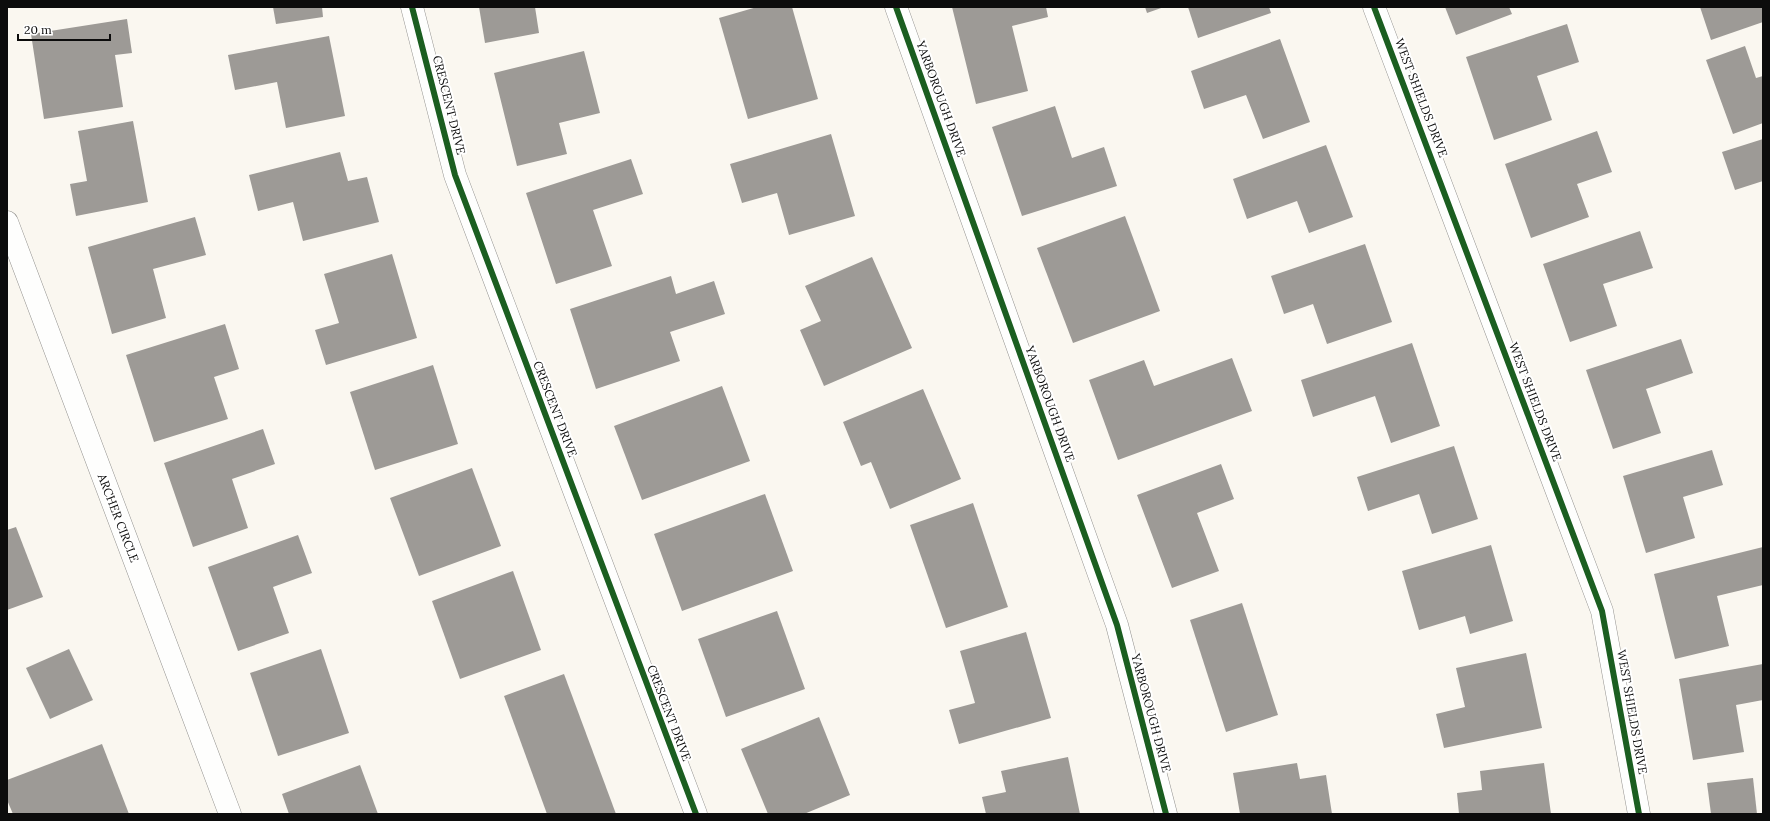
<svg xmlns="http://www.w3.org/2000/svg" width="1770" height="821" font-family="Lora,serif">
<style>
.building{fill:#9d9a96}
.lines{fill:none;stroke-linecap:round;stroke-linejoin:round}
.street-casing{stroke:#93928f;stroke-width:23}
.street{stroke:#fefefd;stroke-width:22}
.cycleway-casing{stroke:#fff;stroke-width:8}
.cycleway{stroke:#1b5e20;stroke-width:6}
.labels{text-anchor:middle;stroke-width:4;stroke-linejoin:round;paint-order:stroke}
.street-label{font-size:12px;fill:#0c0c0c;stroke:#fff}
</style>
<rect width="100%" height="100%" fill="#faf7f0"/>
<g class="building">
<path d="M273,7H322L323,17L276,24Z"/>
<path d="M479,7H535L539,33L485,43Z"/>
<path d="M757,7H792L818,99L748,119L719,18Z"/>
<path d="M952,7H1046L1048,17L1012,26L1028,91L976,104Z"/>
<path d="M1145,7H1164L1147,13Z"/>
<path d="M1188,7H1269L1271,13L1198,38Z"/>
<path d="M1445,7H1509L1512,14L1456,35Z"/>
<path d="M1700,7H1763V22L1711,40Z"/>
<path d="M127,19L132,53L115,55L123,107L44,119L31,34Z"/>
<path d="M1567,24L1579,62L1537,76L1552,120L1494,140L1466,57Z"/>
<path d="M329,36L345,116L286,128L277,82L235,90L228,55Z"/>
<path d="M1280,39L1310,122L1263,139L1246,95L1204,109L1191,71Z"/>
<path d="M1745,46L1756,78L1763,76V123L1733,134L1706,60Z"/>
<path d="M584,51L600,113L559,123L567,154L517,166L494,73Z"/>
<path d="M1055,106L1072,158L1104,147L1117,186L1022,216L992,127Z"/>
<path d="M133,121L148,202L76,216L70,184L87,181L78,131Z"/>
<path d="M1597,131L1612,172L1577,184L1589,217L1531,238L1505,164Z"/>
<path d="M831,134L855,216L789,235L777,193L742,203L730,164Z"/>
<path d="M1763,139V181L1735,190L1722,152Z"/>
<path d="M1326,145L1353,217L1309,233L1297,201L1247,219L1233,179Z"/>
<path d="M340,152L348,181L367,177L379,222L303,241L293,202L258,211L249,175Z"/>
<path d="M631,159L643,194L593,210L612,266L556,284L526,193Z"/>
<path d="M1125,216L1160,311L1073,343L1037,248Z"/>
<path d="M195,217L206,255L153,269L166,318L112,334L88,247Z"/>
<path d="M1640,231L1653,268L1603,284L1617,326L1570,342L1543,264Z"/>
<path d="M1365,244L1392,322L1327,344L1313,304L1284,314L1271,276Z"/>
<path d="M392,254L417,338L326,365L315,330L339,323L324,274Z"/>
<path d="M872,257L912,348L824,386L800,330L821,321L805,286Z"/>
<path d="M671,276L676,294L714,281L725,314L670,332L680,361L596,389L570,309Z"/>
<path d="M225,324L239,369L214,377L228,419L154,442L126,355Z"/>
<path d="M1681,339L1693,373L1646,389L1661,433L1613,449L1586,370Z"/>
<path d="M1412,343L1440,426L1391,443L1375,396L1313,417L1301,380Z"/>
<path d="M1232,358L1252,411L1118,460L1089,380L1144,360L1154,386Z"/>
<path d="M433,365L458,444L375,470L350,392Z"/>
<path d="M722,386L750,461L642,500L614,426Z"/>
<path d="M923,389L961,479L890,509L871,462L861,466L843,422Z"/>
<path d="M263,429L275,464L232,479L248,528L193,547L164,463Z"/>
<path d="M1454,446L1478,519L1432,534L1419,494L1368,511L1357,477Z"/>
<path d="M1712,450L1723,485L1683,497L1695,538L1646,553L1623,476Z"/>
<path d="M1221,464L1234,499L1197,513L1219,571L1172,588L1137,495Z"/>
<path d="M472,468L501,546L419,576L390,498Z"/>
<path d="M765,494L793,571L682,611L654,534Z"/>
<path d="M973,503L1008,607L946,628L910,525Z"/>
<path d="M16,527L43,597L7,610V530Z"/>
<path d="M298,535L312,573L273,587L289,633L238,651L208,567Z"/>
<path d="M1491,545L1513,621L1470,634L1465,616L1419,630L1402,571Z"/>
<path d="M1763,547V585L1717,596L1729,646L1675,659L1654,574Z"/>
<path d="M513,571L541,650L460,679L432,601Z"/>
<path d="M1242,603L1278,715L1226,732L1190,620Z"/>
<path d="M777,611L805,689L726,717L698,639Z"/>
<path d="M1026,632L1051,718L959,744L949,710L975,703L960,651Z"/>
<path d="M69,649L93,700L50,719L26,668Z"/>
<path d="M321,649L349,733L278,756L250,673Z"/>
<path d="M1526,653L1542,728L1444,748L1436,714L1465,707L1456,668Z"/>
<path d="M1763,664V700L1736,705L1744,752L1693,760L1679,679Z"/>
<path d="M564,674L616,814H547L504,696Z"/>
<path d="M819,717L850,795L804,814H768L741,749Z"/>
<path d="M102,744L129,814H13L7,800V780Z"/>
<path d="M1068,757L1080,814H986L982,797L1006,792L1001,771Z"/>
<path d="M1297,763L1300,779L1326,775L1332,814H1240L1233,773Z"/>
<path d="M1544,763L1551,814H1459L1457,793L1482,790L1480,771Z"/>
<path d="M360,765L378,814H289L282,794Z"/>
<path d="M1753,778L1757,814H1711L1707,783Z"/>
</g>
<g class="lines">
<defs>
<g id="street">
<path d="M412,7L455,175L696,814"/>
<path d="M896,7L1117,625L1166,814"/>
<path d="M1374,7L1602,611L1639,814"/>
<path d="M7,222L230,814"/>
</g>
</defs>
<use href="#street" class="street-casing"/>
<use href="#street" class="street"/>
<defs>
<g id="cycleway">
<path d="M412,7L455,175L696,814"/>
<path d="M896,7L1117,625L1166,814"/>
<path d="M1374,7L1602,611L1639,814"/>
</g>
</defs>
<use href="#cycleway" class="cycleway-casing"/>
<use href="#cycleway" class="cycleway"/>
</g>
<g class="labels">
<g class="street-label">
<text transform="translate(1421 98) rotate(69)" y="4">WEST SHIELDS DRIVE</text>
<text transform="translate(941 99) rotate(70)" y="4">YARBOROUGH DRIVE</text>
<text transform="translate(449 105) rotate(76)" y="4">CRESCENT DRIVE</text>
<text transform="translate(1535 402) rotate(69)" y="4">WEST SHIELDS DRIVE</text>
<text transform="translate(1050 404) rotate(70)" y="4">YARBOROUGH DRIVE</text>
<text transform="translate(555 409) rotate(69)" y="4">CRESCENT DRIVE</text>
<text transform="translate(118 518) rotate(69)" y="4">ARCHER CIRCLE</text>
<text transform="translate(1632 712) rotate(80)" y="4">WEST SHIELDS DRIVE</text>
<text transform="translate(669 713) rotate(69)" y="4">CRESCENT DRIVE</text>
<text transform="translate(1151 713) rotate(75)" y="4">YARBOROUGH DRIVE</text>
</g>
</g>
<rect width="1770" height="821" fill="none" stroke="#0c0c0c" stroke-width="16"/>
<path d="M18 34v6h92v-6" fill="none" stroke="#0c0c0c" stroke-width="2"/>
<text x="24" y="34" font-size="12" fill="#0c0c0c" stroke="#ffffff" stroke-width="3" paint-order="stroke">20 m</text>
</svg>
